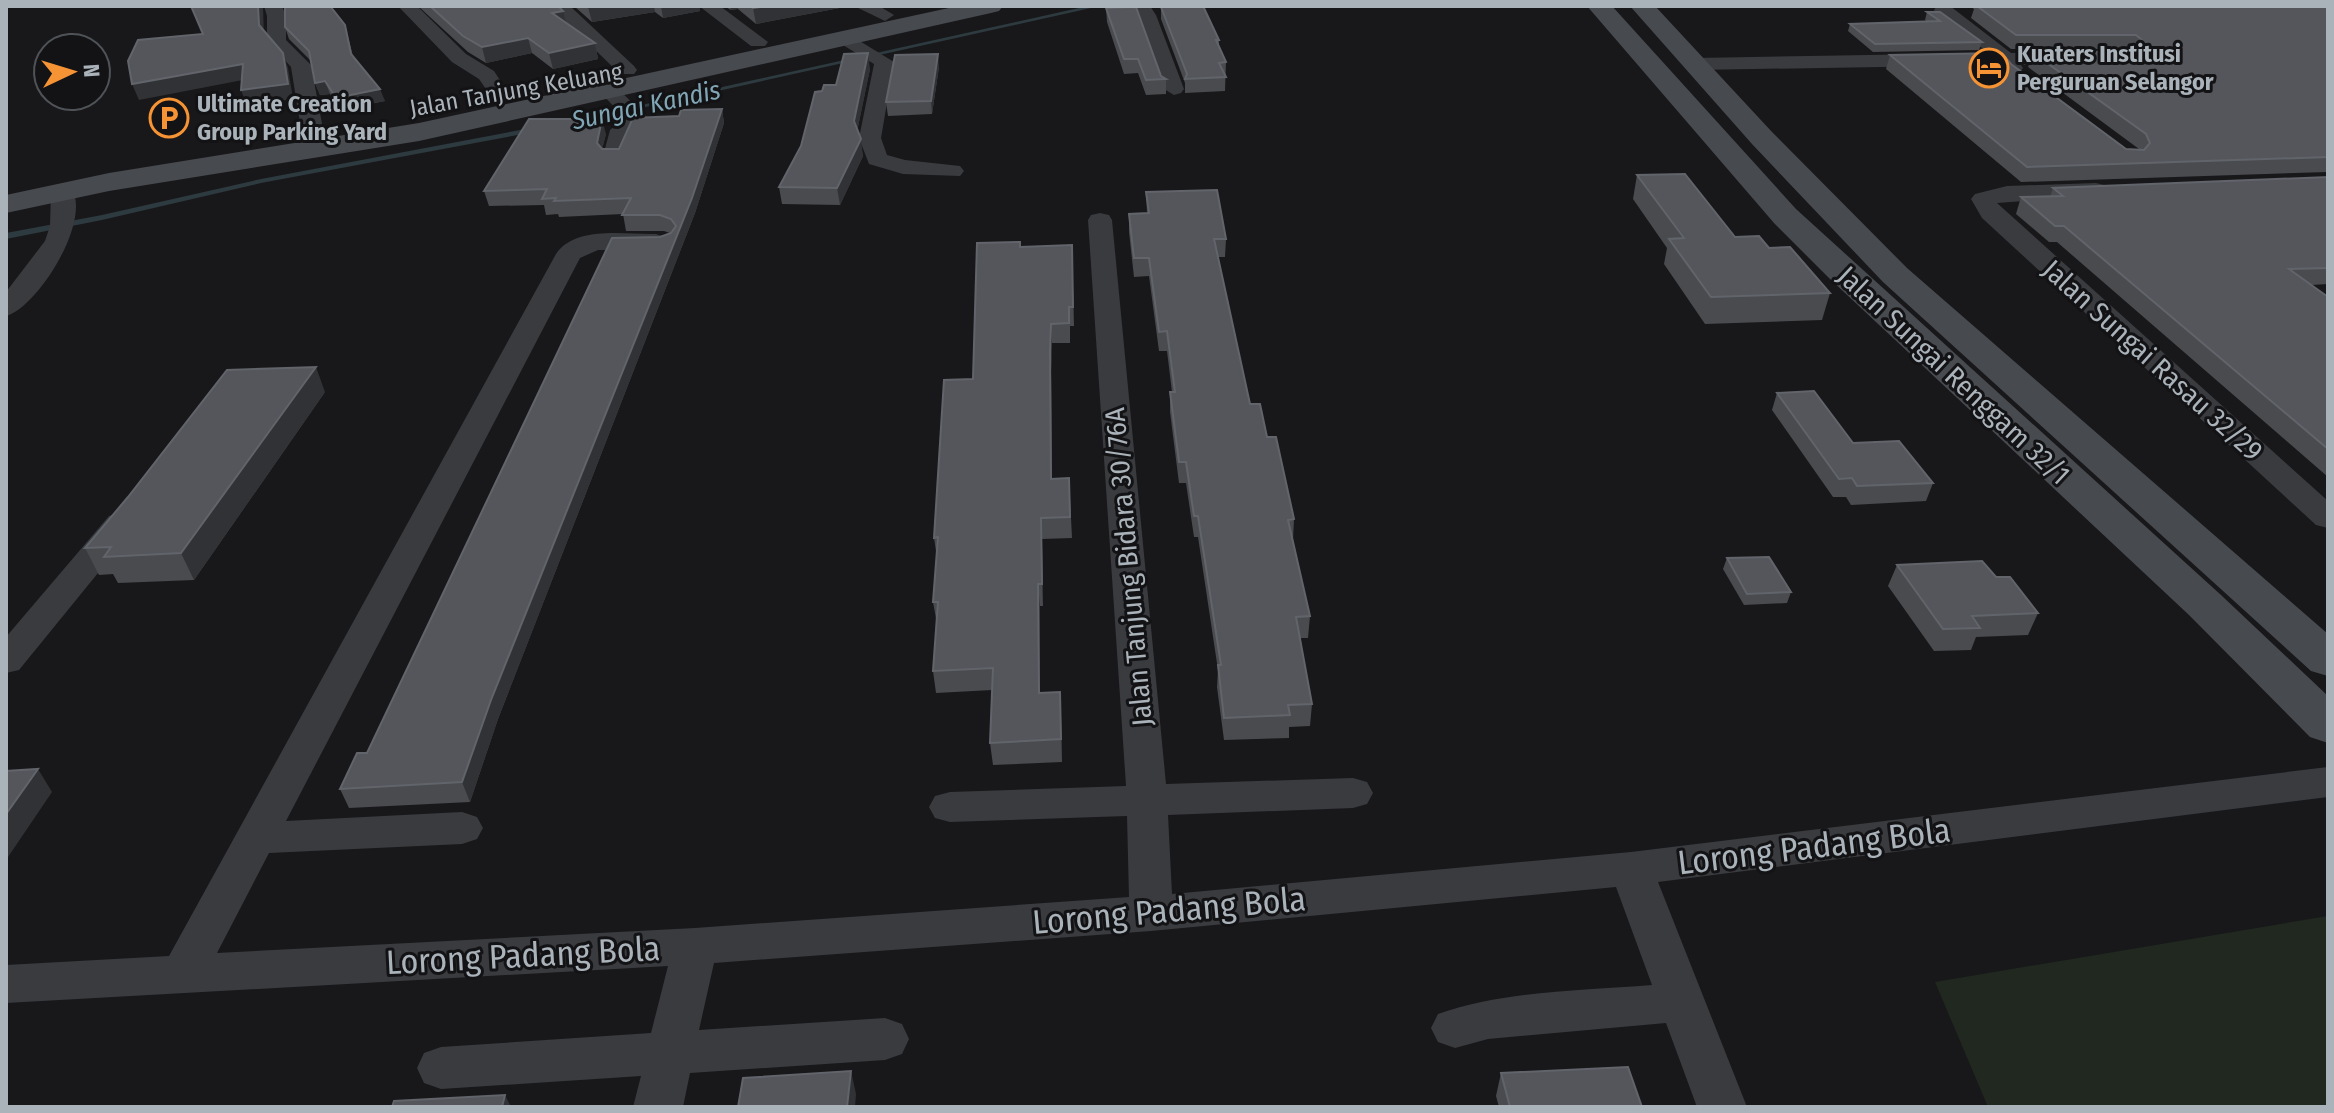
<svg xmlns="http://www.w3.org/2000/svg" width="2334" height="1113" font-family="'Fira Sans Condensed',sans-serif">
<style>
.green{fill:#202820}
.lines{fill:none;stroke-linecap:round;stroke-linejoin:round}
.stream{fill:#2d3a3f;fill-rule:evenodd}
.street{fill:#393b3f;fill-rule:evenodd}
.secondary{fill:#474a4f;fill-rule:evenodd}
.wall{fill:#494b4f}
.shaded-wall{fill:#313235}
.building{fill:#54565b;stroke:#61646a;stroke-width:2}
.labels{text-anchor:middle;stroke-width:6;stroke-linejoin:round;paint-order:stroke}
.far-poi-label{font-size:24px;font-weight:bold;fill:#aab2ba;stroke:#131315;text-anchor:start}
.far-street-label{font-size:24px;fill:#aab2ba;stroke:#131315}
.far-water-label{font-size:26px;font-style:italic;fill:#81a6b5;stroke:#131315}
.street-label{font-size:28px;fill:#aab2ba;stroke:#131315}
.near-street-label{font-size:34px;fill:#aab2ba;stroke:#131315}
</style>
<rect width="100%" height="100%" fill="#18181a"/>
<path class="green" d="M2328,916V1107H1988L1935,982Z"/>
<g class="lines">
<g class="stream">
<path d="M1088,6H1100L569,124L565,122Z"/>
<path d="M536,127L540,129L539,131L261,183L102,220L6,239V233L102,215L261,179Z"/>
</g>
<g class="street">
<path d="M264,6H282L286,16V40L311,65L323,129L320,134H304L301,129L291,67L267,40V16Z"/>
<path d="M398,6H417L466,54L494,71L509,94L506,98H492L479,79L452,62Z"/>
<path d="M550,6H570L634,66L637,70L634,74H620Z"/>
<path d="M699,6H720L768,42L765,46H751Z"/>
<path d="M854,6H879L894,15L885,21Z"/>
<path d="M1131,6H1150L1156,15L1184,89L1181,93L1174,95L1164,89L1138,16Z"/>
<path d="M1937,6H1950L2011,53L2076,52L2086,58L2076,64L2021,65L2023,68L2020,72C2010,75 2006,73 2000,65L1695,70L1685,64L1695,58L1989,53L1936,14L1934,10Z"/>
<path d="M845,32L894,62L881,138L887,155L905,160L960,166L964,171L960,176L903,174L869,164L859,138L874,64L838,42L835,38Z"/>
<path d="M607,83L614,85L648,118L631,133L622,161H606L603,156L610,130L624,117L597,89Z"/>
<path d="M2096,183L2104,185L2108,190L2104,195L1997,203L2328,501V528L2316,525L1982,218L1971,199L1975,194L2007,186Z"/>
<path d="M63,185L71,187C93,220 37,308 6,316V292L45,241L50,226L51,192L55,187Z"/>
<path d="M1100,213L1109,215L1112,220L1166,784L1353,778L1367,782L1373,793L1367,804L1353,808L1168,815L1172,894L1631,852L2328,767V797L1658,882L1747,1107H1697L1666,1023L1488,1039L1455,1048L1438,1042L1431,1028L1438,1014C1506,990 1581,991 1652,985L1616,887L1151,931L714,963L699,1030L885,1018L902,1024L909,1039L902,1054L885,1060L690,1073L683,1107H633L641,1076L441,1089L424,1083L417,1068L424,1053L441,1047L651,1033L668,966L6,1003V965L169,956L556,254C576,225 626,235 656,234L665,237L669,242L665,247L656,250H598L580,258L286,821L462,812L477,817L483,828L477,839L462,844L269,853L217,953L695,928L1129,897L1127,816L950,822L935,818L929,807L935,796L950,792L1126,786L1088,220L1091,215Z"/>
<path d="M121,513L133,516L138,523L133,530L19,670L6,673V637L109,516Z"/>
</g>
<g class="secondary">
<path d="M958,6H1003L999,11L991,13L419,141L109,191L6,213V195L109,173L419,123Z"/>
<path d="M1587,6H1612L1796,209L2221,595L2328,696V743L2310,737L2189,615L1829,278L1774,223Z"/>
<path d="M1630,6H1655L1772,132L1907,268L2328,634V676L2311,671L1883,282L1752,144Z"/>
</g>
</g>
<g class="wall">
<path d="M418,6H558L566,23L595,43L598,59L553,69L532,53L486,63L468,52Z"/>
<path d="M574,6H699L700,11L663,18L655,12L592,22Z"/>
<path d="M724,6H850L756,24L738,9L731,10Z"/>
<path d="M1970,6H2328V172L2021,182L1886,69L1890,55L2011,64L2126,149H2139L2028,67L2033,53L2132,50L2131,49H2011L1971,18L1974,9Z"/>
<path d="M1161,7L1219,40V47L1226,62L1225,91L1185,93V83L1161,19Z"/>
<path d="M1106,8L1161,76L1166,79V94L1146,95L1138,73L1124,74L1107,22Z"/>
<path d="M1927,12L1982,42L1979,50L1873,52L1848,31L1850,24L1928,22L1925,20Z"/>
<path d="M345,25L353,56L385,101L340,110L330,94L320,95L315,83L311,61L289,39L285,27Z"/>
<path d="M939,67L932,114L888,116L886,102Z"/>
<path d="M870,69L857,131L863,156L840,205L782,204L779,187L801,146L822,91Z"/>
<path d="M722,109L724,123L695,213L498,719L470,802L349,808L340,789L367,753L660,237L670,233L664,231H626L623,214L559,217L558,214L546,215L544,205L489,206L484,191L606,134L602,149H619L679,116Z"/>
<path d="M1637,175L1735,237L1769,248L1830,293L1822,320L1705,324L1664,264L1667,248L1633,199Z"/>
<path d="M2328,177V284L2311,285L2328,297V477L2057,242H2049L2016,214L2021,197H2050L2053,188Z"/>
<path d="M1146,192L1226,239L1225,257H1218L1250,404L1267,437L1294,519L1293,540L1310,616L1308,638H1300L1312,704L1310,726L1289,727V738L1224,740L1217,687L1218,670L1198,537H1194L1186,483H1179L1170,412V392H1172L1167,351H1159L1149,276L1134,277L1129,232V214L1147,213Z"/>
<path d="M1072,245L1074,326H1070V343H1052L1051,372L1052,479L1069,478L1072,538L1042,539L1043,606H1040V693L1061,714L1062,762L993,765L990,743L992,690L936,693L933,671L937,624L933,602L937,558L934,538L973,379L1021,247Z"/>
<path d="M325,392L194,580L118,583L113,574L99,575L85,548Z"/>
<path d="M1777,393L1853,443L1933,483L1926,501L1851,505L1846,497H1833L1772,410Z"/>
<path d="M1727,558L1791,592L1787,603L1744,605L1723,569Z"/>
<path d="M1897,565L1996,577L2038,613L2028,635L1976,637L1971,650L1934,651L1888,586Z"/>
<path d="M1501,1073L1642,1107H1499L1496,1096Z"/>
</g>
<g class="shaded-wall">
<path d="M258,6H263L264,40L259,25Z"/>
<path d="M596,6H654L655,12L592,22L588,7Z"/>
<path d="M661,6H699L700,11L663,18Z"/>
<path d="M730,6H738V9L731,10Z"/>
<path d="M767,6H850L756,24L753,8Z"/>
<path d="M563,11L567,26L552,13Z"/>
<path d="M528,38L532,53L486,63L482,47Z"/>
<path d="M595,43L598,59L553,69L549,53Z"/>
<path d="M283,53L288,68L293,99L247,106L241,90Z"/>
<path d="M868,53L870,69L856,137L854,121Z"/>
<path d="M938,54L939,67L932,114L931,101Z"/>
<path d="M243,64L248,79L139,100L132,84Z"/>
<path d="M325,81L330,94L320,95L315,83Z"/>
<path d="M380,89L385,101L340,110L336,98Z"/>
<path d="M722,109L724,123L695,213L498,719L470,802L462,782L491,700Z"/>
<path d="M602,119L606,134L600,158L597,143Z"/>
<path d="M861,139L863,156L840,205L837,188Z"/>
<path d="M1051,324L1052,343L1051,372L1052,500L1050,352Z"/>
<path d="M316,367L325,392L194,580L181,553Z"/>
<path d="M1041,518L1042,539L1043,606L1042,584Z"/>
<path d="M1038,584L1040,606V715L1039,693Z"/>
<path d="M38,769L52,792L6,860V814Z"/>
<path d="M851,1071L856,1094L855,1107H847Z"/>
<path d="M505,1095L511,1107H502Z"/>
</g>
<g class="building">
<path d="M191,6H258L259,25L283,53L288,84L241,90L243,64L132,84L128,61L138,40L203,34Z"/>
<path d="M285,6H330L345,25L351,54L380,89L336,98L325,81L315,83L309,51L285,27Z"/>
<path d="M430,6H558L563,11L552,13L595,43L549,53L528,38L482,47L463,36Z"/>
<path d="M750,6H767L753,8Z"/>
<path d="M1203,6L1219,40H1216L1226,62L1219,63L1226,77L1185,79L1187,74L1161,7Z"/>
<path d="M1977,6H2328V157L2027,167L1890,55L2002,53L2011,64L2126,149L2144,150L2150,143L2146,134L2033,53L2130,51L2139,48L2142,40L2136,35H2016Z"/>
<path d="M1136,7L1161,76L1166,79L1146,80L1138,59H1124L1106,8Z"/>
<path d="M1927,12H1940L1982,42L1875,44L1850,24L1940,21Z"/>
<path d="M868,53L854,121L861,139L837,188L779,187L801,146L815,92L822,91L824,85H836L844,54Z"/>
<path d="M938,54L931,101L886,102L895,55Z"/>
<path d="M722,109L692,198L491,700L462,782L340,789L357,753H367L612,238L660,237L671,233L676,226L671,219L660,215H622L631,198L554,201L556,198L542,199L547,189L484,191L529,119H602L597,143L602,149H619L633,118L679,116L681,110Z"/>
<path d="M1685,174L1735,237L1759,236L1769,248L1790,247L1830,293L1711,297L1669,239L1684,238L1637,175Z"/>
<path d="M2328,177V268L2289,269L2328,297V449L2064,226H2055L2021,197L2063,196L2053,188Z"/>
<path d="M1217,190L1226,239H1214L1228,303L1250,404H1260L1267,437H1276L1294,519L1288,520L1310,616L1296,617L1312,704L1288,705L1290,715L1224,718L1218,665H1221L1198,516H1194L1186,462H1179L1170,392H1175L1167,331L1159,332L1149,258H1134L1129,214L1149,213L1146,192Z"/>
<path d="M1020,242V247L1072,245L1073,307H1069V323L1051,324L1050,352L1051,479L1069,478L1070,517L1041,518L1042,584H1038L1039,693L1060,692L1061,739L990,743L993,668L933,671L938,602H933L938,537L934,538L944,380L973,379L977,243Z"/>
<path d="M316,367L181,553L104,557L111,547L85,548L128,497L227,370Z"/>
<path d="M1814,391L1853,443L1899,441L1933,483L1857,486L1852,478L1839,479L1777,393Z"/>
<path d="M1769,557L1791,592L1747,594L1727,558Z"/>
<path d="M1982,561L1996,577H2010L2038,613L1972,616L1980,628L1943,629L1897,565Z"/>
<path d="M38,769L6,814V771Z"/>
<path d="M1628,1067L1642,1107H1510L1501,1073Z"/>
<path d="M851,1071L847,1107H738L743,1078Z"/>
<path d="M505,1095L502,1107H392L394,1101Z"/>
</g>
<defs>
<symbol id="hotel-ring" viewBox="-11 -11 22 22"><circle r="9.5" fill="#131315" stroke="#f59335" stroke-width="1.5"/><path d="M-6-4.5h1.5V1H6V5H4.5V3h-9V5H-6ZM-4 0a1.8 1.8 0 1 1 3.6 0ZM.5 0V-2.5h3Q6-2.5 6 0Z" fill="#f59335"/></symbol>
<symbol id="parking-ring" viewBox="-11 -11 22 22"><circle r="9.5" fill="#131315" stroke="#f59335" stroke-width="1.5"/><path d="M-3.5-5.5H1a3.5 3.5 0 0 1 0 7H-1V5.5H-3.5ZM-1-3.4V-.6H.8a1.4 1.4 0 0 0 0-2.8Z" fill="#f59335"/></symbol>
</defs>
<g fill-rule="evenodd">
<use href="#hotel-ring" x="1967" y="46" width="44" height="44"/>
<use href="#parking-ring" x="147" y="96" width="44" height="44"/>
</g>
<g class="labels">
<g class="far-poi-label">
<text x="2017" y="62">Kuaters Institusi<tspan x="2017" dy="28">Perguruan Selangor</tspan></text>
<text x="197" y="112">Ultimate Creation<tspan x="197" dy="28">Group Parking Yard</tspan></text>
</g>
<g class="far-street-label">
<text transform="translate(516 90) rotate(-10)" y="8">Jalan Tanjung Keluang</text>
</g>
<g class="far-water-label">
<text transform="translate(646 105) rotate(-12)" y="9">Sungai Kandis</text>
</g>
<g class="street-label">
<text transform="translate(2153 360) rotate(42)" y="10">Jalan Sungai Rasau 32/29</text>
<text transform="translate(1954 375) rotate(43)" y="10">Jalan Sungai Renggam 32/1</text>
<text transform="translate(1128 567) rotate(-95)" y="10">Jalan Tanjung Bidara 30/76A</text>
</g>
<g class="near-street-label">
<text transform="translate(1814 846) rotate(-7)" y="12">Lorong Padang Bola</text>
<text transform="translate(1169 910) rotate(-5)" y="12">Lorong Padang Bola</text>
<text transform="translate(523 955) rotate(-3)" y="12">Lorong Padang Bola</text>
</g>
</g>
<rect width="2334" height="1113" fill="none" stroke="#aab2ba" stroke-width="16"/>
<g transform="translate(72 72) rotate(86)"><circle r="38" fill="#131315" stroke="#4f5357" stroke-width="2"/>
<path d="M0-6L14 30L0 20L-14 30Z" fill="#f59335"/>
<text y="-12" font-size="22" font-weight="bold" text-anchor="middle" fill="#aab2ba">N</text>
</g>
</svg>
